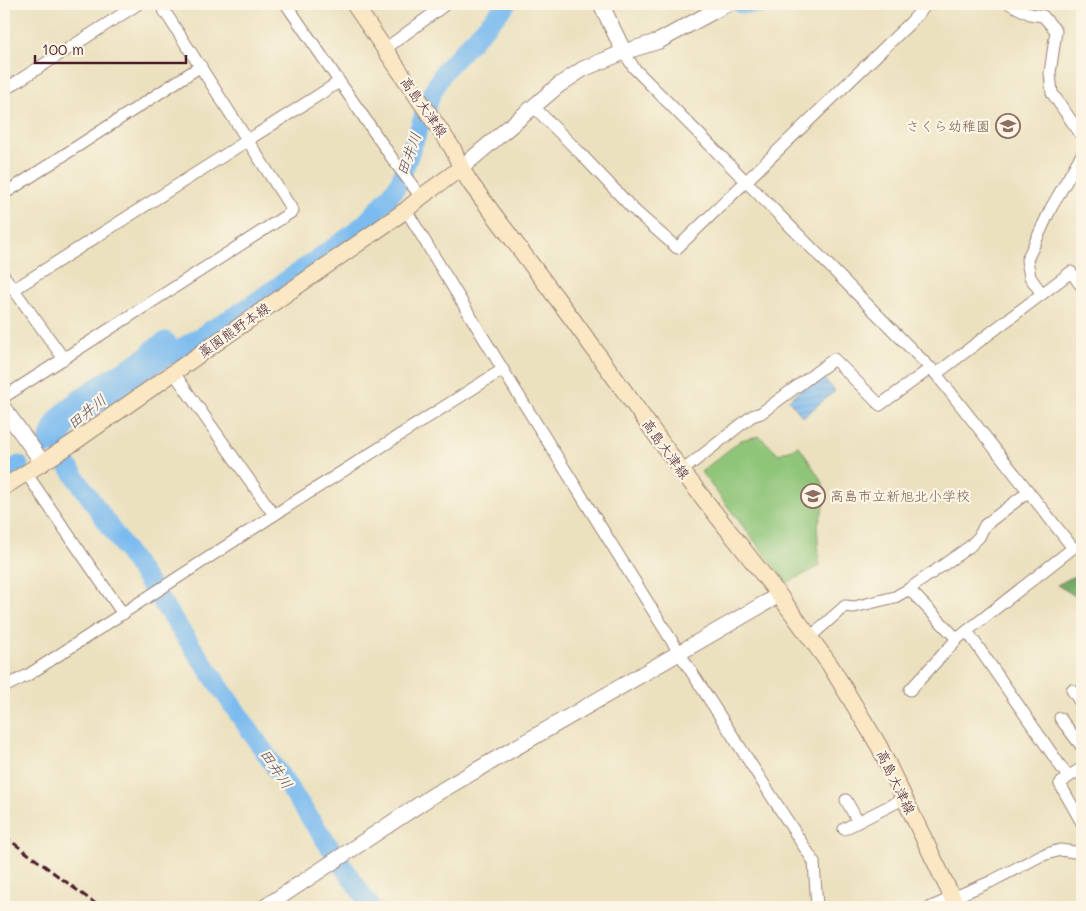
<svg xmlns="http://www.w3.org/2000/svg" width="1086" height="911" font-family="Mali,'Klee One',sans-serif">
<style>
.forest{fill:url(#forest-firs);stroke:#5e644a}
.pitch{fill:#8ec578;stroke:#6c7252}
.water{fill:url(#water-rules);stroke:#626d8d}
.lines{fill:none;stroke-linecap:round;stroke-linejoin:round}
.river{stroke:#7bbbef;stroke-width:19}
.minor-casing{stroke:#9a8075;stroke-width:13}
.tertiary-casing{stroke:#9a8075;stroke-width:17}
.secondary-casing{stroke:#9a8075;stroke-width:18}
.minor{stroke:#fff;stroke-width:11}
.tertiary{stroke:#fff;stroke-width:15}
.secondary{stroke:#fae7c3;stroke-width:16}
.rail{stroke:#4a1f2b;stroke-width:3;stroke-dasharray:8 4;stroke-linecap:butt}
.labels{text-anchor:middle;stroke-width:4.5;stroke-linejoin:round;paint-order:stroke}
.street-label{font-size:14px;fill:#4a1f2b;stroke:#fcf5e5}
.education-label{font-size:14px;fill:#785e54;stroke:#fcf5e5;text-anchor:end}
.water-label{font-size:15px;font-style:italic;fill:#594e66;stroke:#fcf5e5}
</style>
<defs>
<pattern id="forest-firs" width="22" height="20" patternUnits="userSpaceOnUse" patternTransform="scale(1.25)"><rect width="22" height="20" fill="#72aa68"/><path d="M5 1l3.5 6h-7zM16 11l3.5 6h-7z" fill="#608a56"/></pattern>
<pattern id="water-rules" width="6" height="5" patternUnits="userSpaceOnUse" patternTransform="scale(1.25)"><rect width="6" height="5" fill="#7bbbef"/><path d="M0 2.5h6" fill="none" stroke="#6ca0cd"/></pattern>
</defs>
<rect width="100%" height="100%" fill="#fcf5e5"/>
<filter id="ink" filterUnits="userSpaceOnUse"><feTurbulence type="fractalNoise" baseFrequency=".02" numOctaves="2"/><feDisplacementMap in="SourceGraphic" scale="10" xChannelSelector="R" yChannelSelector="G"/><feConvolveMatrix kernelMatrix="1 2 1 2 8 2 1 2 1" color-interpolation-filters="sRGB"/></filter>
<filter id="wash" filterUnits="userSpaceOnUse"><feTurbulence type="fractalNoise" baseFrequency=".0096" numOctaves="4" result="noise"/><feDisplacementMap in="SourceGraphic" scale="20" xChannelSelector="R" yChannelSelector="G"/><feGaussianBlur stdDeviation="1.12" result="paint"/><feColorMatrix in="noise" values="0 0 0 0 0 0 0 0 0 0 0 0 0 0 0 0 0 1.4 0 .05"/><feComposite in="paint" operator="in"/></filter>
<g filter="url(#wash)">
<rect width="100%" height="100%" fill="#ebe1bf"/>
<path class="forest" d="M1082,572V600L1057,585Z"/>
<path class="pitch" d="M759,436L779,454L799,446L823,483L824,507L817,527L820,566L787,583L701,472L741,440Z"/>
<path class="water" d="M820,374L835,391L803,417L789,400Z"/>
<g class="lines">
<g class="river">
<path d="M741,4H766"/>
<path d="M47,445C49,437 51,429 55,423C69,399 123,372 147,356L154,348L166,341L174,353"/>
<path d="M4,475L19,465"/>
<path d="M371,907L66,463L61,446L62,433L68,424L105,399L129,380L248,307L351,235L369,219L389,197L399,183L432,93L444,71L507,4"/>
</g>
</g>
</g>
<g filter="url(#ink)">
<g class="lines">
<defs>
<g id="minor">
<path d="M286,4L394,161L421,197"/>
<path d="M1010,4L1030,14L1043,16L1056,31L1050,73L1052,93L1082,136"/>
<path d="M385,49L446,4"/>
<path d="M624,52L634,68L936,374L1073,548L967,631L1068,777L1060,784L1082,823"/>
<path d="M4,90L138,4"/>
<path d="M534,107L580,153L633,209L677,248L910,23L927,4"/>
<path d="M4,194L201,66"/>
<path d="M406,210L508,378L680,654L814,862L817,907"/>
<path d="M4,276L64,359"/>
<path d="M13,290L339,82"/>
<path d="M1042,294L1030,277L1027,260L1051,208L1082,154"/>
<path d="M174,373L274,515"/>
<path d="M936,374L1071,272L1082,287"/>
<path d="M4,397L293,211L160,4"/>
<path d="M682,471L752,416L761,413L834,359L880,405L931,368"/>
<path d="M26,473L123,614"/>
<path d="M909,589L957,639"/>
<path d="M810,637L845,606L854,607L895,597L909,589L969,547L979,537L985,525L1028,492"/>
<path d="M4,687L28,675L274,515L502,370"/>
<path d="M910,690L957,639L967,631"/>
<path d="M1072,690L1082,705"/>
<path d="M1060,718L1082,747"/>
<path d="M1068,777L1082,768"/>
<path d="M846,800L858,822"/>
<path d="M844,829L905,798"/>
<path d="M931,907L990,882L1040,856L1060,850L1082,853"/>
</g>
<g id="tertiary">
<path d="M601,4L624,52"/>
<path d="M461,168L559,85L583,69L624,52L659,41L727,4"/>
<path d="M4,409L43,463"/>
<path d="M265,907L432,796L779,595"/>
</g>
<g id="secondary">
<path d="M354,4L453,149L461,168L471,184L573,320L682,471L779,595L830,665L879,746L957,907"/>
<path d="M4,487L70,445L406,210L421,197L461,168"/>
</g>
</defs>
<use href="#minor" class="minor-casing"/>
<use href="#tertiary" class="tertiary-casing"/>
<use href="#secondary" class="secondary-casing"/>
<use href="#minor" class="minor"/>
<use href="#tertiary" class="tertiary"/>
<use href="#secondary" class="secondary"/>
<path class="rail" d="M4,836L100,907"/>
</g>
</g>
<defs>
<symbol id="school-ring" viewBox="-11 -11 22 22"><circle r="9.5" fill="#fcf5e5" stroke="#8d6e63" stroke-width="1.5"/><path d="M0-5L7-2L0 1L-7-2ZM-4 1L0 2.5L4 1V4Q0 6-4 4Z" fill="#8d6e63"/></symbol>
</defs>
<g fill-rule="evenodd">
<use href="#school-ring" x="994" y="112" width="28" height="28"/>
<use href="#school-ring" x="799" y="482" width="28" height="28"/>
</g>
<g class="labels">
<g class="street-label">
<text transform="translate(424 107) rotate(55)" y="5">高島大津線</text>
<text transform="translate(234 330) rotate(-35)" y="5">藁園熊野本線</text>
<text transform="translate(666 449) rotate(54)" y="5">高島大津線</text>
<text transform="translate(896 782) rotate(64)" y="5">高島大津線</text>
</g>
<g class="education-label">
<text x="990" y="131">さくら幼稚園</text>
<text x="830" y="501" text-anchor="start">高島市立新旭北小学校</text>
</g>
<g class="water-label">
<text transform="translate(409 154) rotate(-70)" y="5">田井川</text>
<text transform="translate(87 412) rotate(-39)" y="5">田井川</text>
<text transform="translate(276 769) rotate(56)" y="5">田井川</text>
</g>
</g>
<rect width="1086" height="911" fill="none" stroke="#fcf5e5" stroke-width="20"/>
<path d="M35 55v8h151v-8" fill="none" stroke="#4a1f2b" stroke-width="2.5"/>
<text x="42" y="55" font-size="15" fill="#4a1f2b" stroke="#fcf5e5" stroke-width="4" paint-order="stroke">100 m</text>
</svg>
